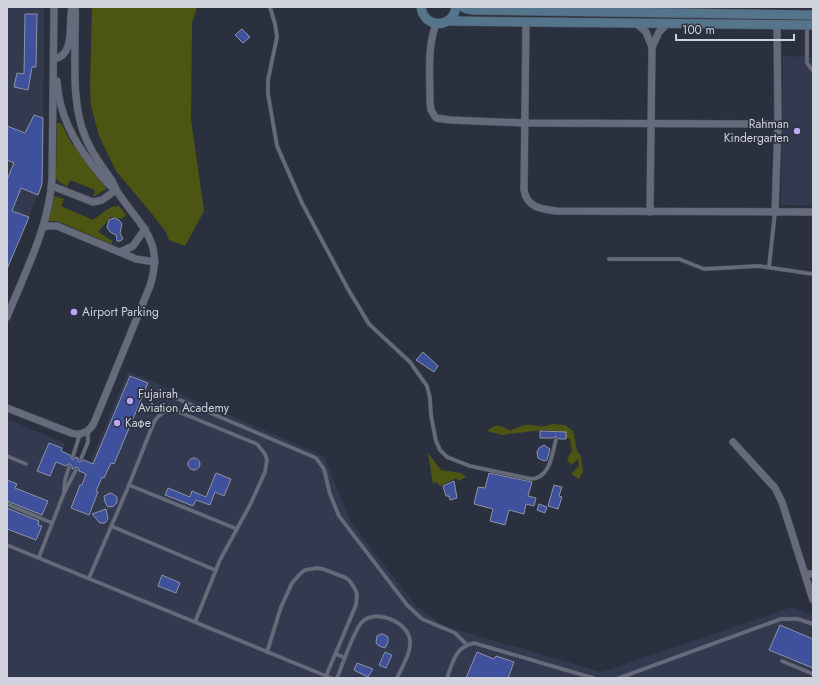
<svg xmlns="http://www.w3.org/2000/svg" width="820" height="685" font-family="Jost,sans-serif">
<style>
.built{fill:#33394e}
.green{fill:#4d5512}
.building{fill:#3f519d;stroke:#8e94a6}
.lines{fill:none;stroke-linecap:round;stroke-linejoin:round}
.lane-casing{stroke:#494c59;stroke-width:4.5}
.street-casing{stroke:#494c59;stroke-width:8}
.secondary-casing{stroke:#494c59;stroke-width:10}
.lane{stroke:#656b7b;stroke-width:3.5}
.street{stroke:#656b7b;stroke-width:7}
.secondary{stroke:#54758b;stroke-width:9}
.poi-dot{fill:#c0a8f4;stroke:#2b303f;stroke-width:1.5}
.labels{text-anchor:middle;stroke-width:3.5;stroke-linejoin:round;paint-order:stroke}
.poi-label{font-size:12px;fill:#d0d3dd;stroke:#2b303f;text-anchor:start}
</style>
<rect width="100%" height="100%" fill="#2b303f"/>
<g class="built">
<path d="M7,7H44L43,183L7,269Z"/>
<path d="M783,56L813,57V205H781Z"/>
<path d="M128,371L324,456L351,522L416,606L440,623L458,630L602,672L792,607L813,616V678H7V419L65,443L60,458L88,468Z"/>
</g>
<g class="green">
<path d="M92,7H197L192,23L191,120L204,211L185,246L169,240L166,232L152,214L116,171L99,136L91,106L90,88Z"/>
<path d="M57,123H61L70,141L105,186L106,189L93,197L95,190L70,180L67,187L57,180L56,176Z"/>
<path d="M54,196L64,199L61,206L93,220L105,211L114,206H119L126,215L122,219L111,217L98,232L113,241L111,244L60,222L54,221H48L46,218L52,198Z"/>
<path d="M552,424L565,425L573,431L577,451L581,456L583,471L579,479L571,474L579,466L578,459L571,465L567,459L572,451L570,439L566,438V432L543,430L502,435L487,431C496,423 500,425 511,431L513,429C518,429 521,425 526,425C535,424 543,429 552,424Z"/>
<path d="M428,453L441,470L461,473L466,477L458,481L456,478L440,486L436,482L433,484Z"/>
</g>
<g class="building">
<path d="M25,14H37L36,67H32L28,90L14,87L17,73L24,74Z"/>
<path d="M242,29L250,37L243,43L235,35Z"/>
<path d="M34,115L43,118L42,184L38,195L21,188L12,211L29,217L7,269V180L14,163L7,160V126L25,133Z"/>
<path d="M114,218L119,220L122,224L120,233L123,239L120,241H117L116,235L110,232L107,227L109,220Z"/>
<path d="M423,352L438,366L434,372L416,360Z"/>
<path d="M130,376L148,383L114,464L111,463L104,478L102,477L96,491L98,492L89,515L71,508L80,485H82L86,474L79,471V469L77,467L72,469V466L70,464H68L66,466L56,462L50,476L37,471L49,443L62,448L61,451L70,455L72,459H74L76,457L78,458V461L80,462L84,460L93,464Z"/>
<path d="M540,431L566,432V439H559L556,436L553,438H540Z"/>
<path d="M544,445L550,449L547,460L544,461L538,458L537,452L539,448Z"/>
<circle cx="194" cy="464" r="6"/>
<path d="M216,473L231,479L224,496L215,492L210,505L196,500L193,506L165,495L168,488L190,497L192,491L206,497Z"/>
<path d="M489,473L532,482L528,496L536,498L534,506L526,504L524,514L509,510L505,525L490,521L493,509L474,504L478,487L485,488Z"/>
<path d="M7,480L17,484L15,488L48,501L42,515L7,501Z"/>
<path d="M454,481L457,498L450,500L449,496H446L443,486Z"/>
<path d="M554,485L562,487L559,496L562,497L558,509L548,506Z"/>
<path d="M110,493L113,494L117,497V502L114,506L108,507L105,502L104,496Z"/>
<path d="M539,504L547,507L545,513L537,510Z"/>
<path d="M7,508L39,521L38,525L42,526L36,540L7,529Z"/>
<path d="M106,509L108,519L105,523H100L92,514Z"/>
<path d="M162,575L180,583L176,593L158,586Z"/>
<path d="M780,625L813,639V668L769,650Z"/>
<path d="M381,634H383L388,637V642L385,648L379,646L376,643L377,636Z"/>
<path d="M385,652L392,655L386,668L379,665Z"/>
<path d="M477,652L494,659L496,656L514,662L508,678H466Z"/>
<path d="M357,663L373,669L368,677L354,670Z"/>
</g>
<g class="lines">
<defs>
<g id="lane">
<path d="M270,7L275,24L277,37L268,80V94L277,146L302,203L348,289L369,324L410,362L427,386L430,398L431,416L436,441L440,450L447,457L470,466L531,479C550,478 552,455 556,439"/>
<path d="M807,25V63L813,71"/>
<path d="M609,259H679L704,269L759,266L813,274"/>
<path d="M769,267L775,212"/>
<path d="M159,391L316,458L324,469L330,494L339,516L407,605L422,619L455,633L467,645"/>
<path d="M7,456L26,464"/>
<path d="M73,456L80,434"/>
<path d="M81,459L88,442V431"/>
<path d="M129,485L237,529"/>
<path d="M64,492L65,480L69,467"/>
<path d="M7,504L52,523"/>
<path d="M111,526L215,570"/>
<path d="M7,545L331,678"/>
<path d="M39,557L64,493L76,470"/>
<path d="M89,578L129,485L154,422C160,412 168,408 179,412L252,442L257,444L265,454L267,460L265,472L251,503L220,560L195,622"/>
<path d="M267,652L281,607L292,583L300,574L305,570L317,568L323,569L344,577L349,580L355,589L357,594L356,605L326,676"/>
<path d="M336,654L345,658"/>
<path d="M782,661L813,674"/>
<path d="M337,678C342,666 354,630 362,622C375,608 409,622 410,641C411,653 402,667 397,678"/>
<path d="M447,678C453,662 455,647 474,643L593,678"/>
<path d="M619,678L781,619H798L813,624"/>
</g>
<g id="street">
<path d="M526,22L524,190C527,208 542,209 557,211L813,212"/>
<path d="M436,24C427,48 430,77 430,102L431,110L436,118L450,120L525,123L778,124"/>
<path d="M637,24L646,32L652,47"/>
<path d="M54,59C76,55 68,24 72,8"/>
<path d="M57,81C59,114 73,140 93,166C100,174 106,183 114,189"/>
<path d="M52,186L93,202L102,200L116,190"/>
<path d="M650,212L652,47L659,32L667,24"/>
<path d="M775,212L778,124L777,25"/>
<path d="M43,227L48,226H57L136,259L155,262"/>
<path d="M120,252L133,246L145,229"/>
<path d="M7,317C25,272 49,227 52,179L54,7"/>
<path d="M7,408L71,433C81,436 89,432 94,423L150,286C165,239 139,226 117,191C115,188 114,184 112,181C100,163 88,148 82,128C73,99 75,68 75,37C75,27 76,17 75,7"/>
<path d="M733,442L775,488L782,502L813,600"/>
<path d="M805,574H813"/>
</g>
<g id="secondary">
<path d="M421,7C424,29 453,29 456,7"/>
<path d="M463,7L467,9L474,10L813,15"/>
<path d="M448,21L813,25"/>
</g>
</defs>
<use href="#lane" class="lane-casing"/>
<use href="#street" class="street-casing"/>
<use href="#secondary" class="secondary-casing"/>
<use href="#lane" class="lane"/>
<use href="#street" class="street"/>
<use href="#secondary" class="secondary"/>
</g>
<g class="poi-dot">
<circle cx="797" cy="131" r="4"/>
<circle cx="74" cy="312" r="4"/>
<circle cx="130" cy="401" r="4"/>
<circle cx="117" cy="423" r="4"/>
</g>
<g class="labels">
<g class="poi-label">
<text x="789" y="128" text-anchor="end">Rahman<tspan x="789" dy="14">Kindergarten</tspan></text>
<text x="82" y="316">Airport Parking</text>
<text x="138" y="398">Fujairah<tspan x="138" dy="14">Aviation Academy</tspan></text>
<text x="125" y="427">Кафе</text>
</g>
</g>
<rect width="820" height="685" fill="none" stroke="#d0d3dd" stroke-width="16"/>
<path d="M676 34v6h118v-6" fill="none" stroke="#d0d3dd" stroke-width="2"/>
<text x="682" y="34" font-size="12" fill="#d0d3dd" stroke="#2b303f" stroke-width="3" paint-order="stroke">100 m</text>
</svg>
